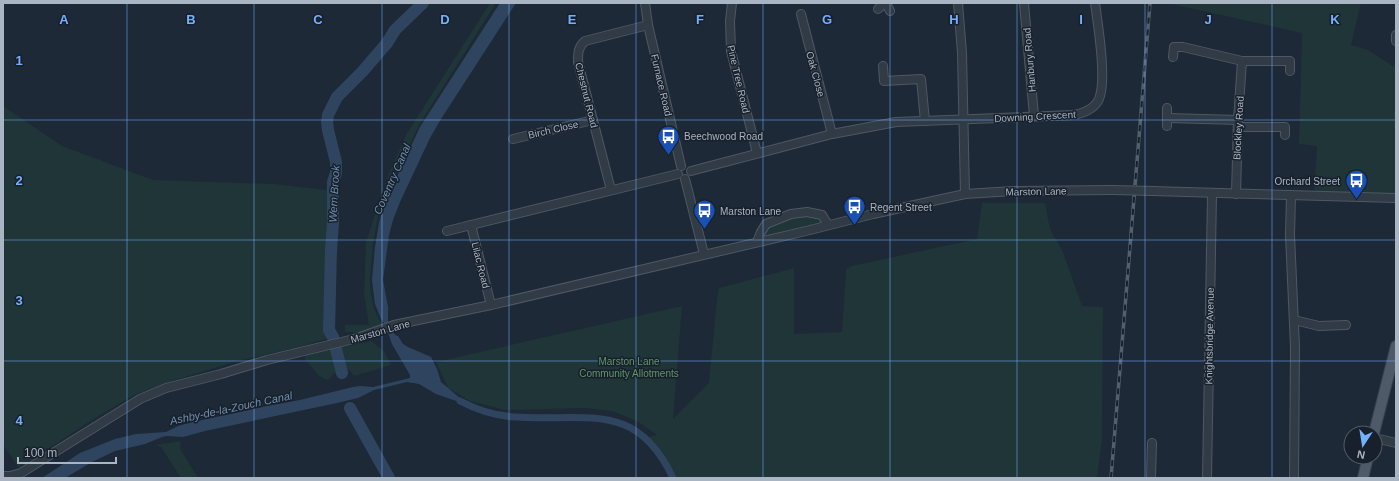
<svg xmlns="http://www.w3.org/2000/svg" width="1399" height="481" font-family="Helvetica,sans-serif">
<style>
.green{fill:#1f3537}
.water{fill:#2f455f}
.lines{fill:none;stroke-linecap:round;stroke-linejoin:round}
.canal{stroke:#2f455f;stroke-width:7}
.river{stroke:#2f455f;stroke-width:12}
.minor-casing{stroke:#4e5865;stroke-width:10}
.major-casing{stroke:#3a4450;stroke-width:12}
.minor{stroke:#313b46;stroke-width:8}
.major{stroke:#4e5a67;stroke-width:10}
.rail-casing{stroke:#525f6e;stroke-width:3.5}
.rail{stroke:#17202b;stroke-width:2;stroke-dasharray:6;stroke-linecap:butt}
.minor-bridge-casing{stroke:#4e5865;stroke-width:10;stroke-linecap:butt}
.minor-bridge{stroke:#313b46;stroke-width:8}
.grid{fill:none;stroke:#75b0fe;stroke-width:1;stroke-opacity:0.55}
.labels{text-anchor:middle;stroke-width:3;stroke-linejoin:round;paint-order:stroke}
.street-label{font-size:10px;fill:#aab5c4;stroke:#17202b}
.poi-label{font-size:10px;fill:#aab5c4;stroke:#17202b;text-anchor:start}
.park-label{font-size:10px;fill:#61956b;stroke:#17202b}
.water-label{font-size:11px;font-style:italic;fill:#708eaf;stroke:#17202b}
.grid-label{font-size:13px;text-anchor:middle;font-weight:bold;fill:#75b0fe;stroke:#17202b;stroke-width:3;stroke-linejoin:round;paint-order:stroke}
</style>
<rect width="100%" height="100%" fill="#1d2936"/>
<g class="green">
<path d="M490,3H496L419,125L379,211L373,243L370,280L371,295L374,309L382,325L366,332H345V325H369L364,294L366,242L388,176L406,135Z"/>
<path d="M1167,3H1361L1351,45L1368,50L1396,68V197L1314,193L1317,146L1299,144L1302,33Z"/>
<path d="M3,106L62,146L153,180L275,184L334,191L329,314V330L333,337L299,347L237,361L172,381L134,395L92,420L19,468L3,445Z"/>
<path d="M982,203H1045L1050,229L1063,252L1082,306L1103,307L1102,440L1097,478H672L665,462L645,438L657,435L637,421L612,411L585,408L506,410L470,401L448,388L436,362L682,306L673,419L709,383L717,299L719,288L794,268V334L842,332L846,269L852,266L977,239Z"/>
<path d="M806,216L820,218L823,224L762,238L765,230L783,221Z"/>
<path d="M371,341L384,351L391,365L354,376L349,370L335,373L327,380L319,376L304,358L307,355Z"/>
<path d="M181,441L180,445L181,450L198,478H181L161,447L155,445Z"/>
</g>
<path class="water" d="M500,3H516L441,119L430,138L400,202L393,220L389,235L383,280L388,307V322L395,335L398,336L403,344L408,347L431,357L437,369L441,382L468,405L436,394L419,384L407,382L374,390L358,398L337,403L205,431L183,437L167,436L162,437L145,444L115,451L92,462L65,478H42L80,453L115,439L136,434L166,432L178,426L193,422L267,406L300,400L353,387L360,386L373,387L410,378V375L392,344L385,324L381,319L375,304L372,280L375,247L379,223L382,211L388,196L420,127Z"/>
<g class="lines">
<path class="canal" d="M460,401C477,410 496,416 515,417C585,422 636,399 673,478"/>
<g class="river">
<path d="M342,373L333,337L329,330L331,250L333,223V182L336,173V162L328,130L327,122L328,115L337,97L362,72L387,43L395,30L423,3"/>
<path d="M350,408L389,478"/>
</g>
<defs>
<g id="minor">
<path d="M645,3L648,25L681,166"/>
<path d="M732,3L730,21L731,51L757,153"/>
<path d="M886,3L890,11"/>
<path d="M958,3L962,53L965,194"/>
<path d="M1024,3L1034,116"/>
<path d="M878,9L884,3"/>
<path d="M801,14L832,134"/>
<path d="M1396,35V41"/>
<path d="M1173,57L1174,47H1183L1242,61H1290V71"/>
<path d="M883,66L884,81L921,79L925,121"/>
<path d="M1167,118L1238,120"/>
<path d="M1167,126V108"/>
<path d="M1238,127H1285V135"/>
<path d="M513,139L593,120"/>
<path d="M691,171L832,134L896,122L1074,115C1083,113 1095,109 1099,99C1107,80 1098,25 1095,3"/>
<path d="M685,179L704,254"/>
<path d="M611,190L578,62C578,53 578,47 585,41L648,25"/>
<path d="M1152,191L1396,198"/>
<path d="M1236,194L1238,120L1242,61"/>
<path d="M1291,195L1290,235L1295,347L1294,478"/>
<path d="M471,225L491,305"/>
<path d="M447,231L678,174"/>
<path d="M757,242L761,232L766,224L791,214L807,212L822,215L828,225"/>
<path d="M1294,320L1319,326L1346,325"/>
<path d="M1375,438L1396,443"/>
<path d="M3,476H10L21,473L140,399L166,388L221,374L267,360L354,339L394,325L491,305L810,230L873,214L965,194L1014,191L1113,190"/>
<path d="M1151,478L1152,443"/>
<path d="M1207,478L1212,194"/>
</g>
<g id="major">
<path d="M1374,433L1396,346"/>
<path d="M1363,478L1368,457"/>
</g>
</defs>
<use href="#minor" class="minor-casing"/>
<use href="#major" class="major-casing"/>
<use href="#minor" class="minor"/>
<use href="#major" class="major"/>
<defs>
<path id="rail" d="M1111,478L1150,3"/>
</defs>
<use href="#rail" class="rail-casing"/>
<use href="#rail" class="rail"/>
<defs>
<path id="minor-bridge" d="M1113,190L1152,191"/>
</defs>
<use href="#minor-bridge" class="minor-bridge-casing"/>
<use href="#minor-bridge" class="minor-bridge"/>
</g>
<path class="grid" d="M127,3V478M254,3V478M382,3V478M509,3V478M636,3V478M763,3V478M890,3V478M1017,3V478M1145,3V478M1272,3V478M3,120H1396M3,240H1396M3,361H1396"/>
<defs>
<symbol id="bus-pin" viewBox="-11 -11 22 30"><path d="M0 17L-7.5 6A9.5 9.5 0 1 1 7.5 6Z" fill="#1a4fb4" stroke="#17202b"/><path d="M-5-6H5V4H4V6H2V4H-2V6H-4V4H-5ZM-3.5-4V0h7V-4ZM-3.5 1.2v1.5H-2V1.2ZM2 1.2v1.5H3.5V1.2Z" fill="#fff"/></symbol>
</defs>
<g fill-rule="evenodd">
<use href="#bus-pin" x="656" y="124" width="25" height="34"/>
<use href="#bus-pin" x="1344" y="168" width="25" height="34"/>
<use href="#bus-pin" x="842" y="194" width="25" height="34"/>
<use href="#bus-pin" x="692" y="198" width="25" height="34"/>
</g>
<g class="labels">
<g class="street-label">
<text transform="translate(1029 60) rotate(-95)" y="4">Hanbury Road</text>
<text transform="translate(816 74) rotate(75)" y="4">Oak Close</text>
<text transform="translate(739 79) rotate(77)" y="4">Pine Tree Road</text>
<text transform="translate(662 85) rotate(77)" y="4">Furnace Road</text>
<text transform="translate(587 95) rotate(76)" y="4">Chestnut Road</text>
<text transform="translate(1035 116) rotate(-3)" y="4">Downing Crescent</text>
<text transform="translate(1238 128) rotate(-87)" y="4">Blockley Road</text>
<text transform="translate(553 129) rotate(-13)" y="4">Birch Close</text>
<text transform="translate(1036 191) rotate(-1)" y="4">Marston Lane</text>
<text transform="translate(481 265) rotate(76)" y="4">Lilac Road</text>
<text transform="translate(380 331) rotate(-16)" y="4">Marston Lane</text>
<text transform="translate(1209 336) rotate(-89)" y="4">Knightsbridge Avenue</text>
</g>
<g class="poi-label">
<text x="684" y="140">Beechwood Road</text>
<text x="1340" y="185" text-anchor="end">Orchard Street</text>
<text x="870" y="211">Regent Street</text>
<text x="720" y="215">Marston Lane</text>
</g>
<g class="park-label">
<text x="629" y="365">Marston Lane<tspan x="629" dy="12">Community Allotments</tspan></text>
</g>
<g class="water-label">
<text transform="translate(392 179) rotate(-66)" y="4">Coventry Canal</text>
<text transform="translate(334 194) rotate(-87)" y="4">Wem Brook</text>
<text transform="translate(231 408) rotate(-12)" y="4">Ashby-de-la-Zouch Canal</text>
</g>
</g>
<g class="grid-label">
<text x="64" y="24">A</text>
<text x="191" y="24">B</text>
<text x="318" y="24">C</text>
<text x="445" y="24">D</text>
<text x="572" y="24">E</text>
<text x="700" y="24">F</text>
<text x="827" y="24">G</text>
<text x="954" y="24">H</text>
<text x="1081" y="24">I</text>
<text x="1208" y="24">J</text>
<text x="1335" y="24">K</text>
<text x="19" y="65">1</text>
<text x="19" y="185">2</text>
<text x="19" y="305">3</text>
<text x="19" y="425">4</text>
</g>
<rect width="1399" height="481" fill="none" stroke="#aab5c4" stroke-width="8"/>
<g transform="translate(1363 445) rotate(192)"><circle r="19" fill="#17202b" stroke="#525c68"/>
<path d="M0-3L7 15L0 10L-7 15Z" fill="#75b0fe"/>
<text y="-6" font-size="11" font-weight="bold" text-anchor="middle" fill="#aab5c4">N</text>
</g>
<path d="M18 457v6h98v-6" fill="none" stroke="#aab5c4" stroke-width="2"/>
<text x="24" y="457" font-size="12" fill="#aab5c4" stroke="#17202b" stroke-width="3" paint-order="stroke">100 m</text>
</svg>
